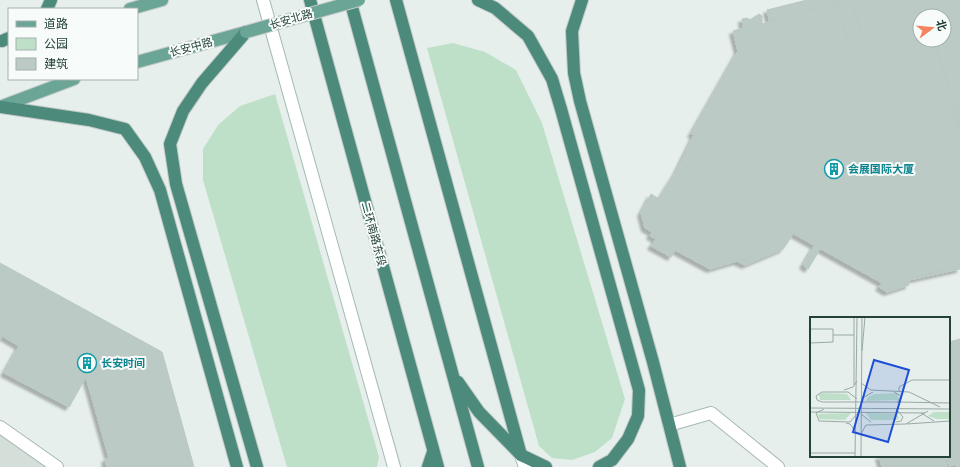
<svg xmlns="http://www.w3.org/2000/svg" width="960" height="467" font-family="Cabin,'Noto Sans SC',sans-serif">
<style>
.built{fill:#d4dfda}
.green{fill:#bfe0c8}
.building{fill:#bbcac4;stroke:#b8c9c2;filter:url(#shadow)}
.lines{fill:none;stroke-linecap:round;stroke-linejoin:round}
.service-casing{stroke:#a8b8b2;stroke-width:14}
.minor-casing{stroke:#a8b8b2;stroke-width:14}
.secondary-casing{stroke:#a4bbb3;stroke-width:14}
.primary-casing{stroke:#c2cac8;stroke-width:14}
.trunk-casing{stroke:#c2cac8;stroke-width:14}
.service{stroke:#fff;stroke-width:12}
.minor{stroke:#fff;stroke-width:12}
.secondary{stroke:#fff;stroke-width:12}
.primary{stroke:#6aa596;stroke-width:12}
.trunk{stroke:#4c8a7c;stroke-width:12}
.primary-bridge-casing{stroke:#c2cac8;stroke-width:14;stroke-linecap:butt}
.primary-bridge{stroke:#6aa596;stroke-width:12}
.labels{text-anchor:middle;stroke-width:4;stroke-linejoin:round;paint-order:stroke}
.street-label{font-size:11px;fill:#24423a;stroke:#f7fbf9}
.culture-label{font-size:11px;font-weight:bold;fill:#0d838f;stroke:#f7fbf9;text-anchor:start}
.inset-road{fill:none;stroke:#98aaa4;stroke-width:1}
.view{fill:#1d4ed8;fill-opacity:0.15;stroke:#1d4ed8;stroke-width:2}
.inset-edge{fill:none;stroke:#24423a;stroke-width:2}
</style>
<defs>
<filter id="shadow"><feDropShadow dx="-3.5" dy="3.5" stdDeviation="1" flood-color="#0004"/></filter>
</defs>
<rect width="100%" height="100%" fill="#e6efeb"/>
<path class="built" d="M0,435L47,467H0Z"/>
<g class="green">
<path d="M453,43L485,52L516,70L542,123L625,399L612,438L595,452L572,460L552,458L539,446L427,48Z"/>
<path d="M275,94L379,457L377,467H287L203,180V149L218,125L240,106Z"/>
</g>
<g class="building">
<path d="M807,0H875L896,72L960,119V269L914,279L804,218L783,249L745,265L674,231L775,44L767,10Z"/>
<path d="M852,0H923L927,16H920V40H934L959,128L960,129V265L917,277L908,281L909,285L887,292L879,287L882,283L776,224L758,255L710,269L675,250L671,257L651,246L656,239L650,236L652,232L645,228L641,213L651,194L659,199L676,172L694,135L691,134L738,51L733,31L743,28L742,19L747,18L750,20L759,14L762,16V24L837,2L849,46L856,45L863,43Z"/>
<path d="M924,0H960V128L935,40H944V16H929Z"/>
<path d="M814,246L820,249L808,269L803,265Z"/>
<path d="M0,263L162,352L194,467H107L105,459L109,458L86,377L69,407L4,373L19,346L2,336L0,340Z"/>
<path d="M960,339V467H958L957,464L949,466L946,456H949V342Z"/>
<path d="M879,456H944L947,467H882Z"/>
</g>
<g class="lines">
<defs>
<path id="service" d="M0,427L57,467"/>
<path id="minor" d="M669,425L711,413L778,467"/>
<g id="secondary">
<path d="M263,0L394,467"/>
<path d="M521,455L525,467"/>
</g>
<g id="primary">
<path d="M130,9L162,0"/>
<path d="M137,62L246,32"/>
<path d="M0,107L74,79"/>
</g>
<g id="trunk">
<path d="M310,0L438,467"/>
<path d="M350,0L478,467"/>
<path d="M396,0L521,455"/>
<path d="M478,0L495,8L528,36L552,79L561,109L639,390L638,416L628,439L612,460L599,467"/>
<path d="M582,0L572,31L574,73L580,101L653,362L680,467"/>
<path d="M47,9L51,0"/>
<path d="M246,32L202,83L183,111L170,144L176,184L257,467"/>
<path d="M2,41L9,38"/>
<path d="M1,107L89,120L125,129L145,157L160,190L237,467"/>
<path d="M458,382L479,412L521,455L546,467"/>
<path d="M428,467L433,452"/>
</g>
</defs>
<use href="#service" class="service-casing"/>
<use href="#minor" class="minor-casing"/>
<use href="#secondary" class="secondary-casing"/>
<use href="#primary" class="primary-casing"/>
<use href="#trunk" class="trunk-casing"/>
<use href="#service" class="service"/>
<use href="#minor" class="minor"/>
<use href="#secondary" class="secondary"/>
<use href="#primary" class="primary"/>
<use href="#trunk" class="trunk"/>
<defs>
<path id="primary-bridge" d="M246,32L359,0"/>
</defs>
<use href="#primary-bridge" class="primary-bridge-casing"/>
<use href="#primary-bridge" class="primary-bridge"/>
</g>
<defs>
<symbol id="building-ring" viewBox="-11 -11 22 22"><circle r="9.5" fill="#f7fbf9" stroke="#0f9aa8" stroke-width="1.5"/><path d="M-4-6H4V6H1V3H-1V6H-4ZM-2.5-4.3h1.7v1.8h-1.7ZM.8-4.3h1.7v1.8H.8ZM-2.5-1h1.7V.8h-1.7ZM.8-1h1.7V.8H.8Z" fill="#0f9aa8"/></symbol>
</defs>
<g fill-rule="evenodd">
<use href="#building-ring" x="823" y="158" width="22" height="22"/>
<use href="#building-ring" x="76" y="352" width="22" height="22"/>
</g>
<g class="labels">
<g class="street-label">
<text transform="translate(291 19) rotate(-16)" y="4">长安北路</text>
<text transform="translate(191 47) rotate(-15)" y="4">长安中路</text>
<text transform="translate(374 234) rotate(75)" y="4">二环南路东段</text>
</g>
<g class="culture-label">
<text x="848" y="173">会展国际大厦</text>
<text x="101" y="367">长安时间</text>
</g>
</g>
<g transform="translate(810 317)">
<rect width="140" height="140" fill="#e6efeb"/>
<path d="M12,76L37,77L41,83H10L9,77ZM87,76L89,83L56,84L58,80L64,77ZM124,95H140V102H127L118,99ZM41,96L35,103L9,102L8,97ZM56,96L87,97L89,101L86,103H61Z" fill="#bfe0c8"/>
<path class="inset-road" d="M0,12H23V18H44M0,26L23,25V18M52,34L55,0M51,66L61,73L99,75L130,90M44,68V0M34,73L43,70L47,64M89,74V70L102,63H140M84,75L91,79L87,86M47,82L38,75H12L6,79L7,83L12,85H88M51,82L63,75M88,85L140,86M0,91L140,92M14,92L6,96L9,104L40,105L47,97M86,92L93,100L91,104L86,105M0,95L115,96M111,96L124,104M51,97L61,105M36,106L40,107L46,115M97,107L140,104M51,117L56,108L96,107L118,94M0,136H45M45,140L47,0M51,140L52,0"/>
<path class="view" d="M64,43L99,53L78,125L43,115Z"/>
<rect width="140" height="140" class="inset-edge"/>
</g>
<rect x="8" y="8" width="130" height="72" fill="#f7fbf9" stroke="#a3b1ad"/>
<rect x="16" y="21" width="20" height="6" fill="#6aa596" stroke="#a3b1ad"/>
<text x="44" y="28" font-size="12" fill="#24423a">道路</text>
<rect x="16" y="38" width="20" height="12" fill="#bfe0c8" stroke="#a3b1ad"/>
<text x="44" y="48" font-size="12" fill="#24423a">公园</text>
<rect x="16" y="58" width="20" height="12" fill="#bbcac4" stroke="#a3b1ad"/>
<text x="44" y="68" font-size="12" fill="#24423a">建筑</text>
<g transform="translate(932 28) rotate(74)"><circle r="19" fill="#f7fbf9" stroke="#a3b1ad"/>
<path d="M0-3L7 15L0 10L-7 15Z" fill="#f4845f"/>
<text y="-6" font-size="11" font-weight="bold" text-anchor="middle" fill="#24423a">北</text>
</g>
</svg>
